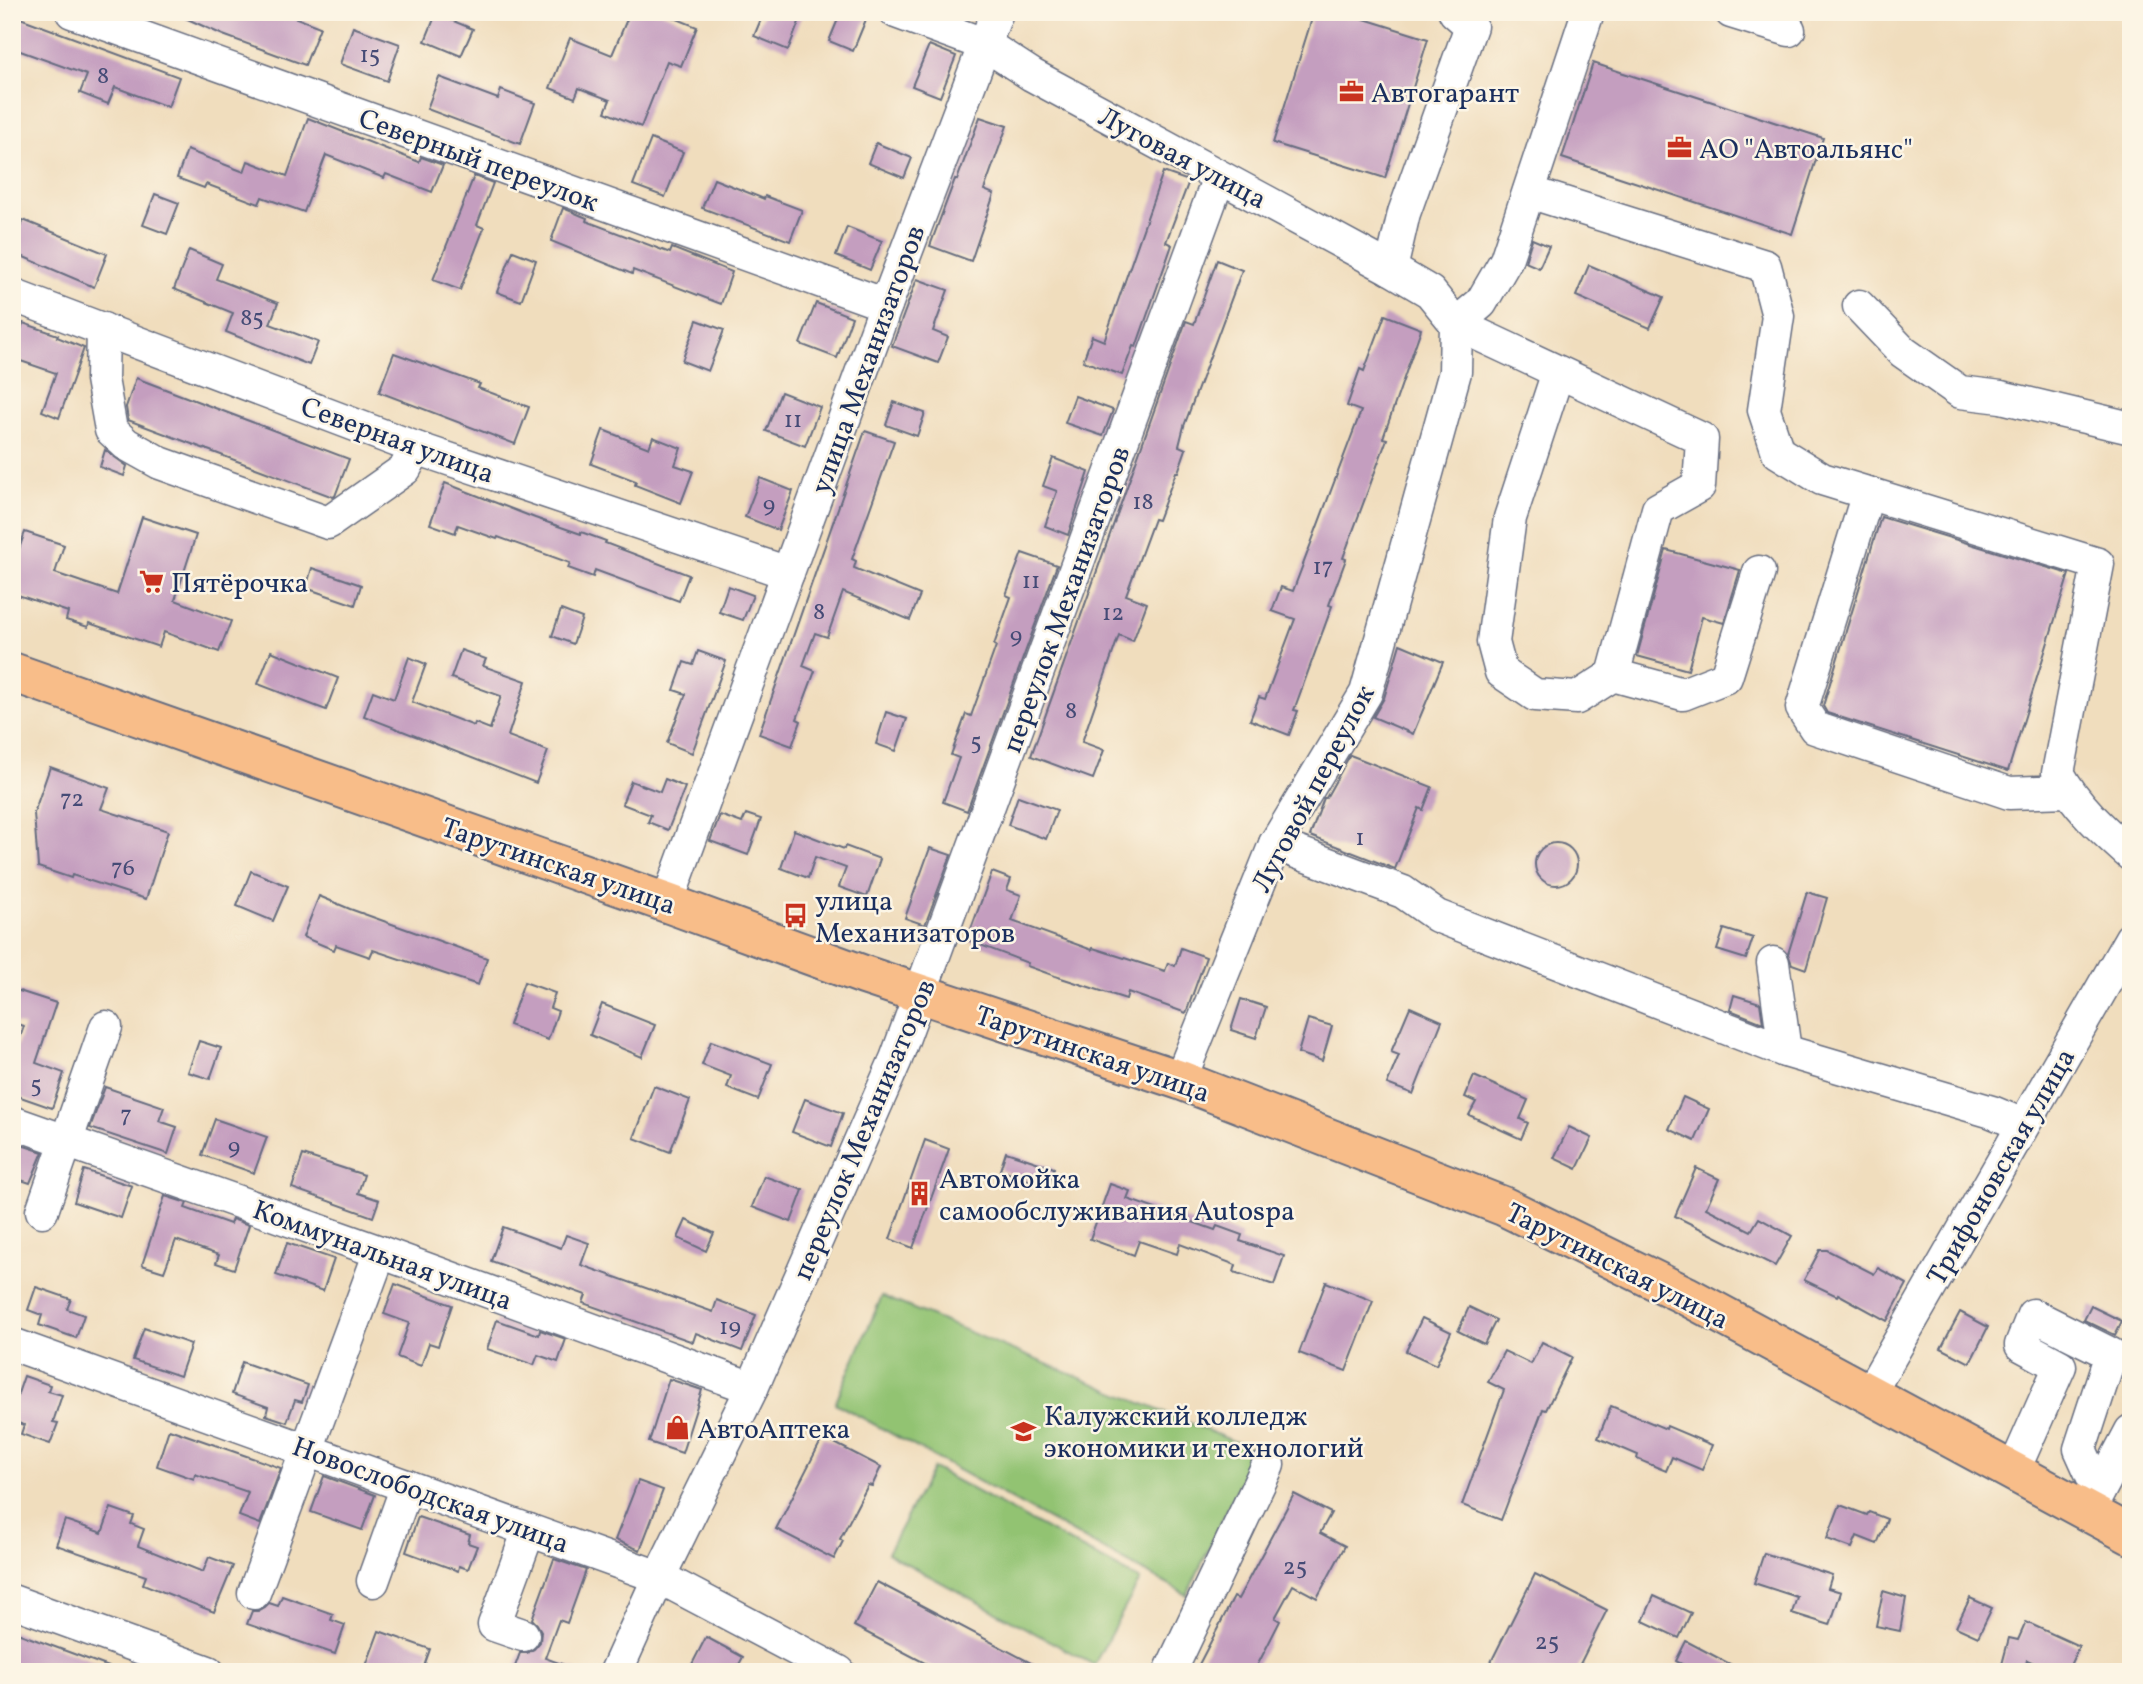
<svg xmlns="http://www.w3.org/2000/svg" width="2143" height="1684" font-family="Vollkorn,serif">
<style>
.green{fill:#92c372;stroke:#567968;stroke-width:2}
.building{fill:#c49ebf}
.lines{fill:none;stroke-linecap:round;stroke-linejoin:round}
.minor-casing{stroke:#666c7f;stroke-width:35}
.major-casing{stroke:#666c7f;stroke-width:42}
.minor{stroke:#fff;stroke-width:32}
.major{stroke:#f8bd89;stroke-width:38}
.labels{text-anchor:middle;stroke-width:5;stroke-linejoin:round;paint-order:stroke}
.number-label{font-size:24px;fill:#454b76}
.poi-label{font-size:28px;fill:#1b2f5e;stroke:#fcf5e5;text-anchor:start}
.street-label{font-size:28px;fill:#1b2f5e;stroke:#fcf5e5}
</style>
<rect width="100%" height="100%" fill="#fcf5e5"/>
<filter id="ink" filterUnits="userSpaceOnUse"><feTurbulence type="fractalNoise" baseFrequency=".0143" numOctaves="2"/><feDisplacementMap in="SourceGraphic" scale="14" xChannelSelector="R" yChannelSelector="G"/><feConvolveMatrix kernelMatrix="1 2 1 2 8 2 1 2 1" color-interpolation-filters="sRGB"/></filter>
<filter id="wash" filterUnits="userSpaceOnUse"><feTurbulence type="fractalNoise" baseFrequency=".00686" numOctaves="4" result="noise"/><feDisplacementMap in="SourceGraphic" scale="28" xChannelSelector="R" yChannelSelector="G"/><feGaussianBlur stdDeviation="1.57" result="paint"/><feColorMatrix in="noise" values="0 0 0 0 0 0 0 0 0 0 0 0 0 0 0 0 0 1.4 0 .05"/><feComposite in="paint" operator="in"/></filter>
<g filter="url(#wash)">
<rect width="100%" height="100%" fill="#f0ddbd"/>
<g class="green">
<path d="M882,1296L1255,1450L1187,1595L835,1403Z"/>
<path d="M933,1468L1140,1580L1094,1665L887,1553Z"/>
</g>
<g id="blocks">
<g class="building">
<path d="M172,12H281L320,27L305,65L223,35Z"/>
<path d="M630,12H660L697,27L681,66L667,61L641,127L605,112L610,100L579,88L575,98L550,88L570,38L612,55Z"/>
<path d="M764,12H803L788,50L754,36Z"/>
<path d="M841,12H855L867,17L853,51L829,41Z"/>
<path d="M1314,12H1342L1428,39L1385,178L1273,143Z"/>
<path d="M436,14L473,29L461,56L425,41Z"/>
<path d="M12,15L179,77L168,107L115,87L108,104L80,93L87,75L12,48Z"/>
<path d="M353,27L400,44L387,81L340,64Z"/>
<path d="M929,45L956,56L940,97L912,86Z"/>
<path d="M1593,63L1823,138L1792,234L1562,158Z"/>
<path d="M439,77L498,99L501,90L535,103L520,144L427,109Z"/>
<path d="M980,117L1007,126L984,190L994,194L971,261L930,246L955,179L957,180Z"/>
<path d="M308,118L419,162L421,157L443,165L432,192L386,174L384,178L326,155L304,212L262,197L259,204L206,184L204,188L177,178L187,150L244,172L248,161L287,176Z"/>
<path d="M651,139L683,152L665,197L633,185Z"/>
<path d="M876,143L912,158L904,178L868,163Z"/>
<path d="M1163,172L1189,181L1166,242L1172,245L1136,347L1133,346L1122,375L1083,361L1092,336L1104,341Z"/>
<path d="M474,176L493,183L477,225L484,228L460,290L433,280Z"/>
<path d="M714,179L764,199L765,196L802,210L790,241L702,208Z"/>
<path d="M155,194L179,203L167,234L143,225Z"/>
<path d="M563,208L587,218L586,221L670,253L672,248L732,272L721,304L633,270L632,274L551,241Z"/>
<path d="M23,220L107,254L94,287L12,252V246Z"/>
<path d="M847,227L882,241L870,270L836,256Z"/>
<path d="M1532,239L1549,246L1539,268L1525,262Z"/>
<path d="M189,250L222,264L216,279L278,303L270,324L318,342L309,365L226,332L233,313L174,289Z"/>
<path d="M513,251L536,260L521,301L497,292Z"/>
<path d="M1217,260L1242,270L1184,426L1179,446L1186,449L1178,472H1176L1158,520L1154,519L1126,595L1147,603L1133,641L1119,635L1082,742L1104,750L1093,779L1031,756L1186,321L1194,324Z"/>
<path d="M1589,265L1664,297L1650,328L1576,296Z"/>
<path d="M917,279L948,290L933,331L948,337L938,363L892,346Z"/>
<path d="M816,303L852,317L837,358L800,344Z"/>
<path d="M1385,315L1421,329L1383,438L1387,439L1343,558L1346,559L1329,605L1332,606L1294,710L1298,711L1289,735L1250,720L1259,697L1265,699L1295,619L1272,611L1281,587L1293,591L1361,411L1347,406L1360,369L1364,371Z"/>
<path d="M697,320L724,330L708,371L682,361Z"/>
<path d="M23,323L58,335L57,337L84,348L59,418L42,411L56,373L12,358Z"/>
<path d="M394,353L480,384L478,388L529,407L515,444L379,392Z"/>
<path d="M136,378L349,459L335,496L333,497L128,420L126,407Z"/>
<path d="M781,392L820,407L805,446L766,431Z"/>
<path d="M1075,396L1113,410L1103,436L1065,423Z"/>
<path d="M894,402L925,413L917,436L886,425Z"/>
<path d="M603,430L649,448L653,437L681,448L675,465L693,471L681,503L635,485L636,481L591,464Z"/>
<path d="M865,431L894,441L852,559L856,561L854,568L920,595L910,620L843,592L827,637L815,633L803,666L815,671L797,719L801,721L792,746L759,734Z"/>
<path d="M105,450L127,466L124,476L100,467Z"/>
<path d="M1053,458L1089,472L1068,535L1045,526L1057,491L1043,486Z"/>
<path d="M760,478L793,491L778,530L745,517Z"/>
<path d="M445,483L535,518L581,534V532L606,541L605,543L689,575L679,601L595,570L593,577L568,568L570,563L498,537L497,539L458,525L455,533L430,524Z"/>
<path d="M142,517L196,535L175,600L231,621L219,652L164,632L159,647L89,623L88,627L66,620L68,612L12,593V569L25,532L64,545L55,573L117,594Z"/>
<path d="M1881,517L2069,574L2008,771L1827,713L1823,706Z"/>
<path d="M1666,550L1740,570L1724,623L1702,617L1688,670L1637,656Z"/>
<path d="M1022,553L1057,565L967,811L943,802L959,758L951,755L966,714L971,716L996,646L994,645L1011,597L1006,595Z"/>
<path d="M312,568L361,585L355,605L306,588Z"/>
<path d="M728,586L753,595L743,620L719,612Z"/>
<path d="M561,610L582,618L573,644L552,636Z"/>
<path d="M1400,644L1443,662L1413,734L1373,717L1384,698Z"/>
<path d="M461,650L486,659L483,666L526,681L508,736L548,751L536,783L364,716L373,691L394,699L409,657L426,664L412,702L474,726L475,723L490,729L501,696L451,678Z"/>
<path d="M271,651L338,678L326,710L258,684Z"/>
<path d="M698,651L726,661L692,753L667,743L686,694L674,690L684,662L693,665Z"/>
<path d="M886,712L907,719L896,751L876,744Z"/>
<path d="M1350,755L1432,787L1423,810L1419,808L1395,869L1310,836L1324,798H1326Z"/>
<path d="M50,767L109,788L101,809L168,831L146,899L72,875L71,878L38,867L34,813Z"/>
<path d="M665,779L685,787L668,830L648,822L651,815L622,804L631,781L660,792Z"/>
<path d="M1018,796L1057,810L1046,839L1008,825Z"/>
<path d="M746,814L761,819L748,855L710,841L720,815L742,823Z"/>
<path d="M794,830L844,849L845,846L880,859L867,897L839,887L846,868L815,857L808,878L781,868Z"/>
<circle cx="1556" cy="864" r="21"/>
<path d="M930,848L951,855L925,925L905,918Z"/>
<path d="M251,871L288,886L273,921L237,906Z"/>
<path d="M992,872L1011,879L1007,890L1021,895L1012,921L1092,950L1093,948L1165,971L1168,963L1175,966L1181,948L1206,957L1186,1013L1128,992L1126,999L1055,976L1027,966L1028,963L967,940Z"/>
<path d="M1807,892L1827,898L1806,969L1792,964L1788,954Z"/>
<path d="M319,896L350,909L487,958L478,985L373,950L370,957L336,945L334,950L303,937Z"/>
<path d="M1724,929L1753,938L1746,959L1717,950Z"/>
<path d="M524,982L555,993L550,1008L558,1011L548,1040L509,1025Z"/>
<path d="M16,990L56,1003L36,1063L64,1073L52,1108L12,1094V1061L24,1026L12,1022V1001Z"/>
<path d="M1734,995L1760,1003L1763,1023L1730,1010Z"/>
<path d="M1241,999L1266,1007L1256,1038L1231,1030Z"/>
<path d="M602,1004L655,1025L642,1057L590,1035Z"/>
<path d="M1410,1007L1442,1021L1413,1094L1387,1084L1399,1055L1391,1052Z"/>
<path d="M1308,1019L1332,1026L1322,1061L1298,1053Z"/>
<path d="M199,1041L221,1048L210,1079L188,1072Z"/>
<path d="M711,1041L772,1064L758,1100L727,1088L731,1076L702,1065Z"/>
<path d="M1474,1076L1528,1100L1520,1119L1528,1123L1521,1139L1469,1115L1476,1102L1465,1097Z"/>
<path d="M654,1086L690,1100L670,1152L634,1138Z"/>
<path d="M105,1087L164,1107L159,1121L177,1127L168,1154L90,1128Z"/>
<path d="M1683,1097L1709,1109L1695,1141L1669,1129Z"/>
<path d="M805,1099L843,1113L831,1147L792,1132Z"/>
<path d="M215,1119L267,1137L254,1173L202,1155Z"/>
<path d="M1569,1127L1592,1138L1577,1169L1554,1158Z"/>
<path d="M925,1140L949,1149L913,1248L890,1239Z"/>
<path d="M12,1142L43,1152L30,1183L12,1177Z"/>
<path d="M1006,1152L1054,1168L1048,1187L1000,1170Z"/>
<path d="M303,1155L364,1175L358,1193L379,1200L373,1217L292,1188Z"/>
<path d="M1696,1168L1719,1179L1706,1208L1751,1231L1759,1218L1792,1236L1775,1266L1675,1216Z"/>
<path d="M84,1170L132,1186L121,1218L74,1202Z"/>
<path d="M764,1176L803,1190L791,1222L752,1207Z"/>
<path d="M1110,1184L1130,1191L1127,1199L1215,1230L1217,1226L1242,1235L1240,1241L1284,1256L1274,1285L1234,1272L1236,1265L1180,1244L1177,1254L1139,1241L1134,1255L1090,1239Z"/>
<path d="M165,1196L187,1203L185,1208L230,1224L232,1219L249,1225L234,1269L216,1263L219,1255L176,1240L164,1272L142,1265Z"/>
<path d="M686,1220L714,1233L706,1251L678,1238Z"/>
<path d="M503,1227L561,1248L566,1235L589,1243L581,1265L713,1312L717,1300L756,1315L742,1351L696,1333L693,1342L583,1303L586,1295L491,1261Z"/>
<path d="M287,1243L334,1259L323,1291L276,1275Z"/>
<path d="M1820,1250H1827L1874,1274L1878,1268L1907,1284L1887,1321L1838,1294L1837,1296L1804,1280Z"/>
<path d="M1326,1282L1373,1301L1346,1371L1299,1353Z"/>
<path d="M395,1284L452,1305L438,1346L429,1343L421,1366L397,1357L409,1323L384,1314Z"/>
<path d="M36,1287L71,1299L67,1309L84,1315L76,1338L39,1325L42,1315L28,1310Z"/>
<path d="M2091,1306L2122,1321L2115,1335L2084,1320Z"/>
<path d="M1469,1307L1496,1320L1484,1344L1458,1331Z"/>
<path d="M1960,1312L1988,1327L1970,1363L1941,1348Z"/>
<path d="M1422,1318L1451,1332L1436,1365L1406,1351Z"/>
<path d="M497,1320L539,1335L540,1330L566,1339L558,1362L538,1355L534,1365L487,1349Z"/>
<path d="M144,1328L191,1344L180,1376L133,1360Z"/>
<path d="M1542,1342L1572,1357L1546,1410L1543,1409L1501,1520L1462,1505L1504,1390L1488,1382L1504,1351L1531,1364Z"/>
<path d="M242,1362L308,1385L302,1402L295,1400L287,1422L266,1415L268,1407L232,1394Z"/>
<path d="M24,1376L50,1385L48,1391L62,1395L53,1422L58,1423L50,1444L21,1434L24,1425L12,1421V1411Z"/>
<path d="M669,1379L702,1390L682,1453L649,1442Z"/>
<path d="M1611,1406L1666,1429L1667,1426L1712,1445L1702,1470L1672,1457L1666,1471L1637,1459L1638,1455L1598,1438Z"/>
<path d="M169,1429L281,1468L260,1524L239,1516L248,1492L195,1474L194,1479L157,1466Z"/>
<path d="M823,1437L881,1467L872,1486L868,1485L840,1539L843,1541L834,1559L776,1529Z"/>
<path d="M324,1476L375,1495L362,1530L311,1512Z"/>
<path d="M638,1481L663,1490L640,1550L615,1540Z"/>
<path d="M1294,1494L1331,1513L1320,1533L1345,1546L1317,1598L1293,1585L1275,1618L1280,1621L1254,1672H1195L1234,1597L1238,1599Z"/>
<path d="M1840,1505L1867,1515L1869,1512L1887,1519L1877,1544L1857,1536L1852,1548L1827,1539Z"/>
<path d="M111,1508L134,1516L131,1524L144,1529L138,1546L203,1572L209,1557L233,1566L214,1612L143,1584L146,1576L56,1545L65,1520L102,1533Z"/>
<path d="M418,1517L470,1535L468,1543L477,1546L468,1569L459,1566L458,1571L406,1552Z"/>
<path d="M1764,1553L1832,1575L1828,1588L1841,1592L1830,1625L1792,1613L1797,1597L1754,1583Z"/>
<path d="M554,1559L586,1570L567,1623L559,1620L545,1658L578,1670V1672H513L520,1653H527L534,1649L540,1642L541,1631L537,1624L532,1619Z"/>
<path d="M1535,1574L1607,1610L1576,1672H1486Z"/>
<path d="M877,1582L1048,1672H942L854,1626Z"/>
<path d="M1883,1591L1906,1598L1900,1631L1876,1626Z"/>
<path d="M282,1596L333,1614L331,1620L345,1625L335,1654L247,1624L252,1611H258L265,1607L269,1603L278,1606Z"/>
<path d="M1654,1596L1691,1613L1679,1638L1643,1621Z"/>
<path d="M1970,1598L1992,1608L1978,1637L1956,1627Z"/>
<path d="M2026,1622L2079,1646L2067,1672H2055L2027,1660L2024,1672H2000L2009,1638L2018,1640Z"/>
<path d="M12,1631L117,1670V1672H12Z"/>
<path d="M379,1631L430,1649L422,1672H382L366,1666Z"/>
<path d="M706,1637L743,1657L735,1672H688Z"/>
<path d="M1686,1641L1745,1672H1696L1676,1661Z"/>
</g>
</g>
</g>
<g filter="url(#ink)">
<use href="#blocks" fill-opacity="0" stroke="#666c7f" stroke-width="2"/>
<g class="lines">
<defs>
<g id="minor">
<path d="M72,12L886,305"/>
<path d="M896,12L986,45L1032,75L1391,269L1430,292L1456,324L1702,439L1699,486L1658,509L1613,675L1683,694L1726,677L1759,572"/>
<path d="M1731,12L1789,30"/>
<path d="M1529,192L1765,266L1778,316L1764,410L1778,452L1822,479L2098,564L2058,773C2076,806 2103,830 2131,855"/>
<path d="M1391,269L1404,213L1471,26L1455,12"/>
<path d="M12,295L416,448L788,573"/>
<path d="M1859,306L1903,352L1960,392L2001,397L2131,428"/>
<path d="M1456,324L1481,303L1506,260L1588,12"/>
<path d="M103,329L102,379L111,430L126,444L160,463L328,523L405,469L416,448"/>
<path d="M1558,372L1510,518L1493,642L1501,672L1535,695L1577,698L1613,675"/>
<path d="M1868,493L1802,708L1815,728L2009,793L2068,791"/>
<path d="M1275,844L1403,892L1437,916L1785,1051L1773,963"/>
<path d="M667,903L886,305L997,12"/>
<path d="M1785,1051L1992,1112L2023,1125"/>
<path d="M1180,1080L1275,844L1366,693L1455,372L1456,324"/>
<path d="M12,1122L380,1252L752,1388"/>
<path d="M42,1211L106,1027"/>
<path d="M12,1344L659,1577L839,1672"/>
<path d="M1869,1394L2131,938"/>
<path d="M2013,1472L2060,1366L2021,1345L2033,1315L2111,1354L2080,1449L2099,1491"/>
<path d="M2092,1505L2131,1431"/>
<path d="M373,1581L407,1486"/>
<path d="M254,1593L380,1252"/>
<path d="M12,1601L208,1672"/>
<path d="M523,1635L494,1625L529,1530"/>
<path d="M616,1672L659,1577L752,1388L896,1059L1219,177"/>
<path d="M1170,1672L1268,1465"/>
</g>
<path id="major" d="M12,672L667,903L864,975L1180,1080L1503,1206L1685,1295L2131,1535"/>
</defs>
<use href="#minor" class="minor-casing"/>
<use href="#major" class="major-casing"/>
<use href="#minor" class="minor"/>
<use href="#major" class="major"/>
</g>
</g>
<defs>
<symbol id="office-bare" viewBox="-9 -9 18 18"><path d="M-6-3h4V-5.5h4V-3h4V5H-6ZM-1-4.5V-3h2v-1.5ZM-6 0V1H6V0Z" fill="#c8321e" stroke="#fcf5e5" stroke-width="2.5" paint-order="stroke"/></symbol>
<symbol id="supermarket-bare" viewBox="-9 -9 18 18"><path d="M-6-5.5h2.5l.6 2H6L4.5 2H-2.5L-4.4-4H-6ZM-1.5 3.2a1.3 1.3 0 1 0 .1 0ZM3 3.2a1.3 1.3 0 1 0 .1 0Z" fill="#c8321e" stroke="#fcf5e5" stroke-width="2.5" paint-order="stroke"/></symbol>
<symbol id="bus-bare" viewBox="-9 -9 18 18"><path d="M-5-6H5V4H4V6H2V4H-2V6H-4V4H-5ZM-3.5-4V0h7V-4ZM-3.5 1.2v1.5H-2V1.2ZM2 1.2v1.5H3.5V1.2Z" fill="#c8321e" stroke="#fcf5e5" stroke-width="2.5" paint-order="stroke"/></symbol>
<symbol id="building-bare" viewBox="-9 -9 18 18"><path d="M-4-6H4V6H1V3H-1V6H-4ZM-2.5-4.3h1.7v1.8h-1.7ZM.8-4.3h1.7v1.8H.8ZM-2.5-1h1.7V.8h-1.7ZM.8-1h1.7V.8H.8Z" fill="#c8321e" stroke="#fcf5e5" stroke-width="2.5" paint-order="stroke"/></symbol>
<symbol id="shop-bare" viewBox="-9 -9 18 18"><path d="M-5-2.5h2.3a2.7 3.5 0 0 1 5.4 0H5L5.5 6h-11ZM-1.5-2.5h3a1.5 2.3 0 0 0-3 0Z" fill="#c8321e" stroke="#fcf5e5" stroke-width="2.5" paint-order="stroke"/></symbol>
<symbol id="university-bare" viewBox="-9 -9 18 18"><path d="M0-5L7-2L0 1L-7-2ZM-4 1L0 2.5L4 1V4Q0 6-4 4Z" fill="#c8321e" stroke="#fcf5e5" stroke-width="2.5" paint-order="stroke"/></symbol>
</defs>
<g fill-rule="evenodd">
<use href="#office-bare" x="1334" y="74" width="35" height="35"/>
<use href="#office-bare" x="1662" y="130" width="35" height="35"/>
<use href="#supermarket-bare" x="134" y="564" width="35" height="35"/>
<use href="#bus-bare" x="778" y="898" width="35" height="35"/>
<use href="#building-bare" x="902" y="1176" width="35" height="35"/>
<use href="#shop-bare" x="660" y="1410" width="35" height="35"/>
<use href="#university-bare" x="1006" y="1414" width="35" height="35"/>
</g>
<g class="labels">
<g class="number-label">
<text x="370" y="62">15</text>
<text x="103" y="83">8</text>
<text x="252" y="325">85</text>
<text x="793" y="427">11</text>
<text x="1143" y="509">18</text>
<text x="769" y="512">9</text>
<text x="1323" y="574">17</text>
<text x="1031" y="588">11</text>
<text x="819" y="619">8</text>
<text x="1113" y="620">12</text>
<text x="1016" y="643">9</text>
<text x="1071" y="718">8</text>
<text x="976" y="749">5</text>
<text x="72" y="806">72</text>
<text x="1360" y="845">1</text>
<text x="123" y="875">76</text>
<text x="36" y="1092">5</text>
<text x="126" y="1122">7</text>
<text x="234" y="1154">9</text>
<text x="730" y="1334">19</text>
<text x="1295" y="1574">25</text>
<text x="1547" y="1649">25</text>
</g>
<g class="poi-label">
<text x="1371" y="102">Автогарант</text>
<text x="1699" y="158">АО "Автоальянс"</text>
<text x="171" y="592">Пятёрочка</text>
<text x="815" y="910">улица<tspan x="815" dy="32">Механизаторов</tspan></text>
<text x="939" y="1188">Автомойка<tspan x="939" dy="32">самообслуживания Autospa</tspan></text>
<text x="1044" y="1425">Калужский колледж<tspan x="1044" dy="32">экономики и технологий</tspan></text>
<text x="697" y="1438">АвтоАптека</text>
</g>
<g class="street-label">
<text transform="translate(1183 157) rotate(28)" y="10">Луговая улица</text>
<text transform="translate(479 159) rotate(20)" y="10">Северный переулок</text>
<text transform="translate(867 359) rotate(-70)" y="10">улица Механизаторов</text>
<text transform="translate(398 439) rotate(20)" y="10">Северная улица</text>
<text transform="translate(1065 599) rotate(-70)" y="10">переулок Механизаторов</text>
<text transform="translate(1312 788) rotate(-62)" y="10">Луговой переулок</text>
<text transform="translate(559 865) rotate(19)" y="10">Тарутинская улица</text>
<text transform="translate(1093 1053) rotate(19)" y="10">Тарутинская улица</text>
<text transform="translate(863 1129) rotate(-67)" y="10">переулок Механизаторов</text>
<text transform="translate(2000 1166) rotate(-60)" y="10">Трифоновская улица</text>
<text transform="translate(383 1254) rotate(20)" y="10">Коммунальная улица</text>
<text transform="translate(1618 1265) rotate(27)" y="10">Тарутинская улица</text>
<text transform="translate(431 1494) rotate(20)" y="10">Новослободская улица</text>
</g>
</g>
<rect width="2143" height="1684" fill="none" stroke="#fcf5e5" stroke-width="42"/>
</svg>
